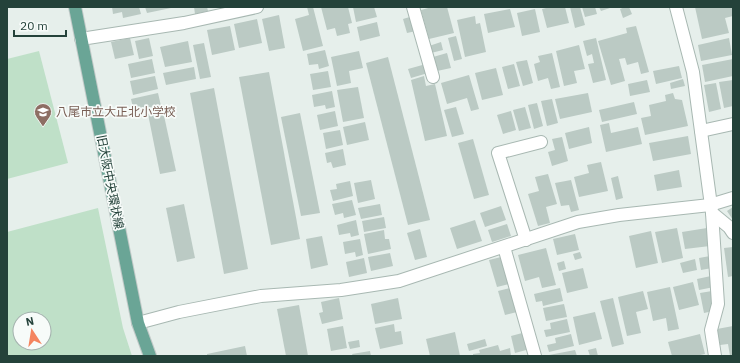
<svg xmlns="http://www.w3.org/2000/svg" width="740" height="363" font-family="'IBM Plex Sans','Noto Sans JP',sans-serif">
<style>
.green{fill:#bfe0c8;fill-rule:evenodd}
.building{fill:#bbcac4}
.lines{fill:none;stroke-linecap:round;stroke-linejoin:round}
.street-casing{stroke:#a8b8b2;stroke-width:14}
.primary-casing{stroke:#c2cac8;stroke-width:14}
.street{stroke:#fff;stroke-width:12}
.primary{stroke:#6aa596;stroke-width:12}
.labels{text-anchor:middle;stroke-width:3.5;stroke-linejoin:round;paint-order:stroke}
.education-label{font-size:12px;fill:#785e54;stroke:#f7fbf9;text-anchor:start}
.street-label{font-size:12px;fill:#24423a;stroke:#f7fbf9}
</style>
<rect width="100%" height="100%" fill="#e6efeb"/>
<g class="green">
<path d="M39,51L68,163L7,179V59Z"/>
<path d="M98,208L123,328L132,356H7V232ZM20,319H44V343H20Z"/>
</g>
<g class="building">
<path d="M112,7H139L141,14L123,18L122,12L113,14Z"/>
<path d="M145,7H171V8L147,13Z"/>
<path d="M194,7H207L208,11L195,14Z"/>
<path d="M307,7H313L323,46L303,51L295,19L309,15Z"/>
<path d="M321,7H348L352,23L348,24L350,33L337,36L335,28L327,30Z"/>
<path d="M353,7H374L377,17L356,22Z"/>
<path d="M432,7H447L454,33L429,39L421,10Z"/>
<path d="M550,7H565L569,23L547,28L542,9Z"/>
<path d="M570,7H580L585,25L575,28Z"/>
<path d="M582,7H595L597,14L585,17Z"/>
<path d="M599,7H613L601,11Z"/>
<path d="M625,7H629L632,14L623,18L620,9Z"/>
<path d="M695,7H733V16L725,18L729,33L702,39Z"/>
<path d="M510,9L515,27L488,33L484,14Z"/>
<path d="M535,9L540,32L522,36L517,13Z"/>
<path d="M279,15L285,48L269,51L262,19Z"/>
<path d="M413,16L416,31L407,33L403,19Z"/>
<path d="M475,16L476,24L480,23L486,52L465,57L457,20Z"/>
<path d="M257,19L262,43L239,48L234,24Z"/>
<path d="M377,22L380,36L360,41L357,27Z"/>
<path d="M230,26L235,50L212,55L207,30Z"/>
<path d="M636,26L649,72L641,74L638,62L627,65L625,58L619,59L625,81L611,85L598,41L627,33L626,28Z"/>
<path d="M456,36L462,59L454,61L448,38Z"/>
<path d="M130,38L134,55L115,59L111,42Z"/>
<path d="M149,38L153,56L139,59L135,41Z"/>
<path d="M596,38L606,80L593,83L588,64L594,63L592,54L587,56L583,41Z"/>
<path d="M729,38L732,55L701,61L698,45Z"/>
<path d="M188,41L192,62L165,67L160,47Z"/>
<path d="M441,42L443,50L431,53L429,46Z"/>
<path d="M204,43L211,77L200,79L193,45Z"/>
<path d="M579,45L585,69L574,71L577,83L564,86L556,51Z"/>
<path d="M325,50L329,66L319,69L318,64L309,65L307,54Z"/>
<path d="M359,51L363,68L349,71L351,83L337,86L331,57Z"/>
<path d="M447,53L451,68L437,71L433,57Z"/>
<path d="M552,53L560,87L551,89L548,78L538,81L534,64L540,62L538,56Z"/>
<path d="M388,57L430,220L408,225L366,63Z"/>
<path d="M152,59L155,73L131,78L128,64Z"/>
<path d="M733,59V76L705,82L702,65Z"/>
<path d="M527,60L533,83L523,86L516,62Z"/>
<path d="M426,64L428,73L411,78L408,69Z"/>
<path d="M514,64L520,86L508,89L502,67Z"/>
<path d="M679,66L682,78L656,84L653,71Z"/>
<path d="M194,67L196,79L166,85L163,73Z"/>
<path d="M496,68L503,95L482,100L475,73Z"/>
<path d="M328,71L331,87L313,90L310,74Z"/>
<path d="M269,72L300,239L271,245L239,77Z"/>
<path d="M469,75L479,109L471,111L467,98L447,104L441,83Z"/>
<path d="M155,76L158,89L133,95L130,81Z"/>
<path d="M424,76L426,86L435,84L447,136L425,141L411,80Z"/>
<path d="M683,79L685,86L671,89L670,83Z"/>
<path d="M647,80L650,92L630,96L628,84Z"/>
<path d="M733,80V106L724,108L719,82Z"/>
<path d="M716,83L721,109L709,112L704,85Z"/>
<path d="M358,87L364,118L343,122L337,90Z"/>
<path d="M214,88L248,269L224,274L190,93Z"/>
<path d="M332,91L335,107L326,109L325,105L314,107L312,95Z"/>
<path d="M158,93L161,106L134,112L131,99Z"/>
<path d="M588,93L592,112L560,119L555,99Z"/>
<path d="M673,93L675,99L682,100L688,126L645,135L641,118L651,116L649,105L666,101L665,95Z"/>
<path d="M552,99L558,123L547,126L541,101Z"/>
<path d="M634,102L637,114L602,122L599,110Z"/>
<path d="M537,103L543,126L534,129L528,105Z"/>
<path d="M456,107L464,134L452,137L444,110Z"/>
<path d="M525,107L531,128L519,131L513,110Z"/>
<path d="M163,111L176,171L160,174L148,114Z"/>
<path d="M335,111L338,126L320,130L317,115Z"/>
<path d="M511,111L516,130L503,134L497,115Z"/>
<path d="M300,113L320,213L301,216L281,117Z"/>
<path d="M365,122L369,140L347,145L343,127Z"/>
<path d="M609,123L611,133L638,127L642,144L606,152L600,125Z"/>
<path d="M589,127L592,143L569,149L565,133Z"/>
<path d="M340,130L343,145L326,149L323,133Z"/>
<path d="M688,136L691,154L653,161L649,143Z"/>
<path d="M562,137L568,161L552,166L548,152L555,150L552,139Z"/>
<path d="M473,139L489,195L474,199L458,143Z"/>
<path d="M343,149L346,165L333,168L331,162L327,163L325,153Z"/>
<path d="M601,162L608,191L579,197L574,177L589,173L587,165Z"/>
<path d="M679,170L682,187L657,191L654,175Z"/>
<path d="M548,174L557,204L546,207L550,223L538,226L528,194L539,191L535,177Z"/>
<path d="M618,176L623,198L616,200L611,178Z"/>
<path d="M371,180L375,199L358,203L354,183Z"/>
<path d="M571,180L579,210L571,212L569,205L561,206L555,183Z"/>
<path d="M350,181L353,196L333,201L330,190L337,189L336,184Z"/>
<path d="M352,200L356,215L344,218L343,213L335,215L332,204Z"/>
<path d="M184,204L195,258L177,262L166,208Z"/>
<path d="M380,204L382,215L361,219L358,208Z"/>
<path d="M501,206L506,220L485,227L480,213Z"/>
<path d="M733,207V220L727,211Z"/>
<path d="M384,217L386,228L364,232L362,221Z"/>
<path d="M356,220L359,235L351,237L350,233L339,235L337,225Z"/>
<path d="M475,220L482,241L457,249L450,228Z"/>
<path d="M507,224L511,236L492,242L488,230Z"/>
<path d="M677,228L683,258L662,263L655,232Z"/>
<path d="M707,228L710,246L685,249L682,232Z"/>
<path d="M420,229L427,257L415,260L407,233Z"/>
<path d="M384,230L385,239H389L391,249L368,254L364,234Z"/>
<path d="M651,231L658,263L636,268L629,236Z"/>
<path d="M575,234L579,250L557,255L553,239Z"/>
<path d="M322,236L328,265L311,269L306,239Z"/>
<path d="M360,239L363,255L356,257L355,252L345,254L343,242Z"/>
<path d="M733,247V276L728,277L724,248Z"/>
<path d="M546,248L556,285L542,288L539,277L525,281L518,255Z"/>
<path d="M580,252L582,258L575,260L573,254Z"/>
<path d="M390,253L393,266L371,271L368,257Z"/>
<path d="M710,256L712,268L701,270L699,258Z"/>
<path d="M501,257L509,284L497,287L489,260Z"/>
<path d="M364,258L367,273L349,277L346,262Z"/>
<path d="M695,259L697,270L683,273L680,263Z"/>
<path d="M564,261L566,269L559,271L557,263Z"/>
<path d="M583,268L588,288L567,293L562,273Z"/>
<path d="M711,276L714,287L699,290L697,279Z"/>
<path d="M693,282L699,305L679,310L673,287Z"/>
<path d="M670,287L679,329L668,331L666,318L653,321L647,292Z"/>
<path d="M510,288L517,312L505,315L498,291Z"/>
<path d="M560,288L563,301L543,306L542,301L536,302L534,294Z"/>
<path d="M643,291L648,309L636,312L641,333L627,336L618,297Z"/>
<path d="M712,291L714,302L711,303L713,311L704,313L700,293Z"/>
<path d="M339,298L343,319L322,324L319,313L323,312L321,302Z"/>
<path d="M398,298L402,319L375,324L371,304Z"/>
<path d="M613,298L624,344L612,347L600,301Z"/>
<path d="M564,304L567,317L546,321L543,308Z"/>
<path d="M299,305L308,356H286L277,309Z"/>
<path d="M595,312L602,339L579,345L573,317Z"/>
<path d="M567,319L570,332L546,337L544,330L551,329L550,323Z"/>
<path d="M394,324L395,332L401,331L403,344L380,349L375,328Z"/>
<path d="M343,326L347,348L331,351L327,329Z"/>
<path d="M733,326V356H730L728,344L720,345L717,329Z"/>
<path d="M455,332L460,356H430L426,339Z"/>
<path d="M526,332L530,349L515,353L511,336Z"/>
<path d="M571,334L574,346L549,352L547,345L556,343L555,338Z"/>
<path d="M700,334L705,354L696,356H672L668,342Z"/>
<path d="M485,339L487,346L469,351L467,344Z"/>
<path d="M359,340L360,347L350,349L348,342Z"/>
<path d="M498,345L500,351L510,348L511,356H473V354L480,353L479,350Z"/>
<path d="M245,346L247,356H207V354Z"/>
<path d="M596,348L598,356H590L588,350Z"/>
<path d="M575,350L577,356H549V355Z"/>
<path d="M370,351L371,356H353L352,354Z"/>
</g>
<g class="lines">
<defs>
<g id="street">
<path d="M413,7L433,77"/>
<path d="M676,7L693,72L712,213L718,304L711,330L715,356"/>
<path d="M81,39L184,23L257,7"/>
<path d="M701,131L733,124"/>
<path d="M712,213L729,227L733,233"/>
<path d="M526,240L498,153L541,142"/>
<path d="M504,247L535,356"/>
<path d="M138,323L179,312L261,296L341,290L399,281L578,222L619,215L710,205L733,198"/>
</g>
<path id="primary" d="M75,7L138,323L150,356"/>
</defs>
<use href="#street" class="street-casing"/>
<use href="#primary" class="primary-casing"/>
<use href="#street" class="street"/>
<use href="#primary" class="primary"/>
</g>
<defs>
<symbol id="school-pin" viewBox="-11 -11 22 30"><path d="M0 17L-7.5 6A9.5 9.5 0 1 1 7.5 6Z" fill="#8d6e63" stroke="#f7fbf9"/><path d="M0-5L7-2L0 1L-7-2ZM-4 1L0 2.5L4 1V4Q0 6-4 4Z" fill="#fff"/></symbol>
</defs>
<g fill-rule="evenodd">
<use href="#school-pin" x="33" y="102" width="20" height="27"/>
</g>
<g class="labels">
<g class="education-label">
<text x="56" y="116">八尾市立大正北小学校</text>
</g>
<g class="street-label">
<text transform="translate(110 182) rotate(79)" y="4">旧大阪中央環状線</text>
</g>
</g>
<rect width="740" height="363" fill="none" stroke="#24423a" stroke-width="16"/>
<g transform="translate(32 331) rotate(348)"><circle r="19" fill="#f7fbf9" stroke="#a3b1ad"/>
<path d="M0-3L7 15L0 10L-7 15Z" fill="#f4845f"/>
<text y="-6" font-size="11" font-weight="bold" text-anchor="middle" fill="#24423a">N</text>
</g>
<path d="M14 30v6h52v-6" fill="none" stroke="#24423a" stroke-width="2"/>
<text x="20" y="30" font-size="12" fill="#24423a" stroke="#f7fbf9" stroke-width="3" paint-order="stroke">20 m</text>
</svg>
